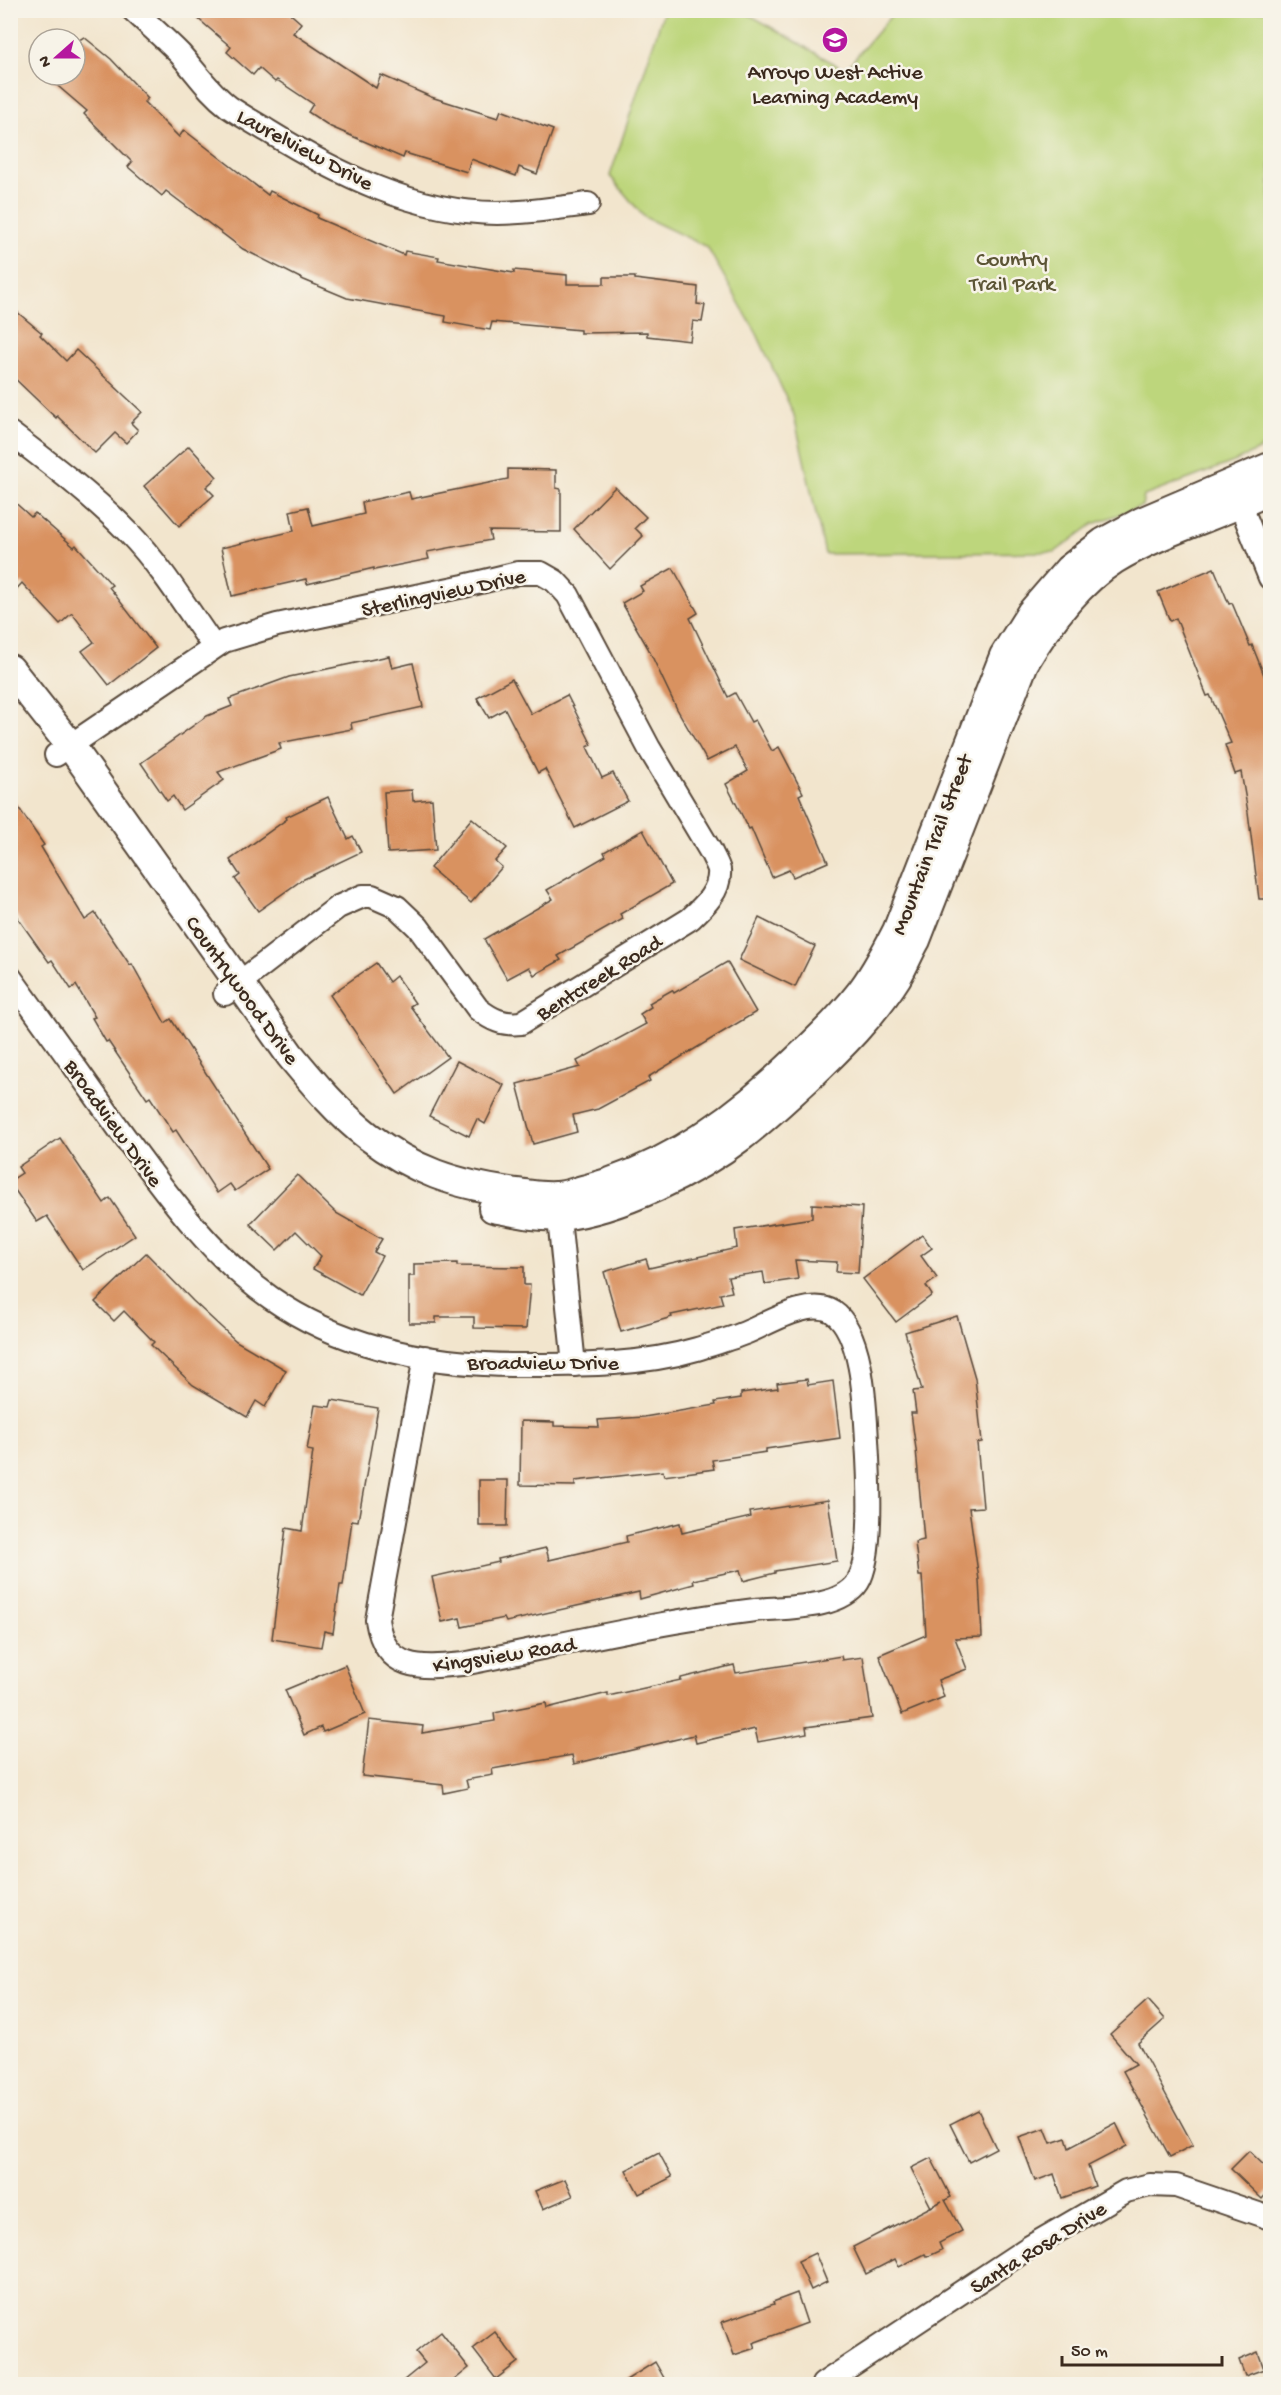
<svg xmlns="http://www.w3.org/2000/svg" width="1281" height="2395" font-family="'Gochi Hand',sans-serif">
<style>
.green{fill:#bdd67b;stroke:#7c804c;stroke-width:1.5}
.building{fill:#d99260}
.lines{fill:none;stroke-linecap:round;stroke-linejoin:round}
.minor-casing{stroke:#564638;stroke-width:26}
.tertiary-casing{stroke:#564638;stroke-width:32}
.minor{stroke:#fff;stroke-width:22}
.tertiary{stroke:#fff;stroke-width:28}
.labels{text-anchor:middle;stroke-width:5;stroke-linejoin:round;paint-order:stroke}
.poi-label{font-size:22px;fill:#3b2a1e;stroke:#f7f3e8}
.street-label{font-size:22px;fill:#3b2a1e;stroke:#f7f3e8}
.park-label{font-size:22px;fill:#5c5535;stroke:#f7f3e8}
</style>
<rect width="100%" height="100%" fill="#f7f3e8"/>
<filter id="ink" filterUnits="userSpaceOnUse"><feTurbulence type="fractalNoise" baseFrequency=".0167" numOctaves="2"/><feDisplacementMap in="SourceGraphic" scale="12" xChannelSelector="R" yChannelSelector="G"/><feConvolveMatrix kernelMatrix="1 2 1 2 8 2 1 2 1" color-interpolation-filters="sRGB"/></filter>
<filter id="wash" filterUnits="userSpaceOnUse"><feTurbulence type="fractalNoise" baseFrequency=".008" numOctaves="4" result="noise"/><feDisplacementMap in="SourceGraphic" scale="24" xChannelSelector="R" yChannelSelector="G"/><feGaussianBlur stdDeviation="1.35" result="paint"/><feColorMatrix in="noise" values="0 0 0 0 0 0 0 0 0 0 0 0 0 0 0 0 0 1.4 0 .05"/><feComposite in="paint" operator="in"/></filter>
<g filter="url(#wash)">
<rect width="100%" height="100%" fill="#f2e5cd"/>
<path class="green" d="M664,11H743L845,70L895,11H1270V444L1236,461L1144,496L1142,506L1093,524L1055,552L825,554L794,415L757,334L707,247L644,217L610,176Z"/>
<g id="blocks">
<g class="building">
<path d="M188,10H286L301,23L293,33L376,88L381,75L431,97L498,118L501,110L553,130L537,174L519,167L516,176L471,159L467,172L405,153L403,158L331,127L308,112L313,104L277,80L275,82L259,68L253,75L227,52L231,47Z"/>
<path d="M84,37L111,59L148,98L144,102L179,137L184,130L268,195L270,191L318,215L317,218L404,255L405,251L439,257L438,260L514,273V270L567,275V284H604V277H635V279L698,287L697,304L705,305L702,322L693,321L690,341L647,336V332L580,333V330L492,322L490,330L445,322L446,316L347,298L304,280L243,249L166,191L162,196L128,167L132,162L84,114L87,111L45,75H75V43Z"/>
<path d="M10,306L42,333L40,335L66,361L76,350L142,412L131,423L138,430L126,443L115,433L95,453L57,416L56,418L10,374Z"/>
<path d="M189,446L217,477L206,487L214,495L179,526L144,486Z"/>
<path d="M508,469L556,470V488L561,489V532L489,531L491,540L427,552L429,559L374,570V568L307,584L306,579L232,596L221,548L294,531L290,511L308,507L313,526L364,514L362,502L409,492L411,499L508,479Z"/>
<path d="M615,487L646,517L635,528L643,536L610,569L574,529Z"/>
<path d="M10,498L31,517L35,513L74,547L76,545L112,585L109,587L156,648L109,685L82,651L94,642L72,613L60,624L22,583L10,596Z"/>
<path d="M673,568L698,613L690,618L728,697L735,693L751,722L755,720L772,751L779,747L803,793L799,795L828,862L793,877L789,870L772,877L751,828L749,829L726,784L748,771L735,747L707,761L677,709L648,648L622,603L643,591L640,586Z"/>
<path d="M1214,568L1229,604L1232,603L1250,646L1252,645L1270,690V899H1259L1248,812L1241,772L1235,774L1225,745L1231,743L1210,695L1207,696L1176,618L1170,621L1158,592Z"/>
<path d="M389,656L392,668L413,663L423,707L351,723L352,729L279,743L281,749L218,772L224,780L182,810L173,796L167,801L141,763L207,716L232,706L229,699L289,677Z"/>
<path d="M512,679L531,714L567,695L592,745L587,747L602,778L613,773L628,801L575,828L545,769L538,773L505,709L489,718L477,698Z"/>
<path d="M412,790L413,801L432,799L436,850L388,853L384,792Z"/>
<path d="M10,795L44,845L41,847L85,920L95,913L130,965L132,964L165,1023L171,1019L268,1169L235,1191L230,1184L217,1193L176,1130L173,1132L150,1097L147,1099L108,1041L106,1042L92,1018L95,1017L76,985L71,989L52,960L49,962L10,907Z"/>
<path d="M328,797L348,839L353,836L361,852L302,880L258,911L235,879L240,875L230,860L287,819L286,817Z"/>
<path d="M472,818L507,848L495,861L502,867L471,903L430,868Z"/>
<path d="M643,830L672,884L620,914L623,919L558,956L561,960L534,975L529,967L507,979L484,939L553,899L547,890L606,856L604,852Z"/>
<path d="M759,918L815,946L795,987L739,960Z"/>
<path d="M727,962L756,1012L648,1077L650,1081L598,1109L573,1115L577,1132L533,1144L517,1084L580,1067L577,1061L646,1024L640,1014L651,1007L649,1003L672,990L674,993Z"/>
<path d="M376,963L389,982L396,976L415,1003L410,1006L448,1057L397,1094L330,995Z"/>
<path d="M457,1061L504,1085L485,1124L477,1119L469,1136L429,1116Z"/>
<path d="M60,1138L104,1203L110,1198L135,1235L83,1270L47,1216L37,1222L10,1183V1181L22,1173L18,1167Z"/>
<path d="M297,1175L336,1213L382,1239L374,1252L382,1256L360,1295L313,1269L321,1256L296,1231L277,1250L250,1224Z"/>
<path d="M812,1204L862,1207L858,1273L836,1272L837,1262L795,1260L798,1279L765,1284L763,1272L728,1277L732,1292L720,1294L723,1304L671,1315L672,1317L621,1332L604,1272L646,1259L649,1268L737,1248L735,1230L812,1218Z"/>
<path d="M922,1235L932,1248L921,1256L937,1278L926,1286L932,1295L896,1322L863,1279Z"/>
<path d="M146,1253L193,1301L236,1341L286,1370L265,1407L256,1401L247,1417L193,1385L151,1345L154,1342L124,1311L114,1321L95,1302Z"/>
<path d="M457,1263V1266L524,1267V1285H530L526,1329L474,1328V1317H436V1323H409V1276H414V1264Z"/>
<path d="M957,1316L975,1378L982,1442L977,1443L983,1507L969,1508L979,1580L982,1637L955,1638L967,1669L938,1680L944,1697L902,1714L879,1655L926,1635L922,1576H919L915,1542L924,1540L916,1449L911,1413H916L913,1391L922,1390L905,1332Z"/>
<path d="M807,1379L808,1385L833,1381L840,1438L766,1449V1452L712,1460L714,1469L664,1476L663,1471L575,1481V1486L520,1485L521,1421L554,1422V1426L599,1427L598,1420L644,1417L716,1405L715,1402L741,1398V1393L778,1388L777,1383Z"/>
<path d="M332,1400L378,1408L358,1521L352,1520L343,1585H340L333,1633L324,1631L321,1647L272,1639L286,1528L302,1531L313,1451L307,1450L315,1405L330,1407Z"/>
<path d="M479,1480H508L507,1526H479Z"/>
<path d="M828,1500L837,1561L775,1571V1573L743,1581L740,1570L693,1580L694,1584L640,1599L639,1592L506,1622L504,1618L462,1627L460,1618L442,1622L432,1577L499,1562L498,1559L546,1548L549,1560L627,1542L626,1536L680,1523L682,1533L751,1517L750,1512Z"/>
<path d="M841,1656L842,1660L863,1657L872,1718L806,1727L807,1733L758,1742L755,1729L696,1743L694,1735L574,1764L572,1755L492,1769L493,1775L466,1780L468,1788L444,1793L443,1785L362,1776L369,1720L423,1726L422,1733L495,1721L494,1713L546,1703L547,1708L608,1693V1696L681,1680V1678L734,1665L736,1673Z"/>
<path d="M345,1665L365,1714L323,1732L321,1727L304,1735L285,1690Z"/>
<path d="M1148,2000L1165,2019L1138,2043L1193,2145L1170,2157L1123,2071L1136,2064L1110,2034Z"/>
<path d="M978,2110L996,2148L969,2162L950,2124Z"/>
<path d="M1116,2123L1127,2146L1088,2166L1095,2186L1062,2198L1054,2174L1035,2181L1019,2137L1045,2128L1051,2143L1066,2138L1069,2148Z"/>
<path d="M1249,2151L1270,2171V2190L1262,2199L1231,2169Z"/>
<path d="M659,2153L672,2177L639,2194L626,2170Z"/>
<path d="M931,2158L951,2197L945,2200L962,2231L939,2243L942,2250L927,2257L925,2254L899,2267L895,2259L866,2274L853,2247L942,2201L931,2207L911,2168Z"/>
<path d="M565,2179L573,2196L543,2209L535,2191Z"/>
<path d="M815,2253L827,2282L811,2290L798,2261Z"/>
<path d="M797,2293L807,2323L753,2343L755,2348L734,2355L722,2322L774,2304L773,2302Z"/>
<path d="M441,2332L469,2368L448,2385H398L425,2363L416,2352Z"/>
<path d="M495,2332L518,2362L496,2379L473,2349Z"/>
<path d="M1258,2352L1264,2369L1245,2376L1239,2360Z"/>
<path d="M655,2362L668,2385H618Z"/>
</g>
</g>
</g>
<g filter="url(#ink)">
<use href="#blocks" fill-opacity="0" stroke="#564638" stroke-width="1.5"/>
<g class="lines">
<defs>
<g id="minor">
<path d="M133,10C149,25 165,39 180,54C196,72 209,92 229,107C242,116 255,123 268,131C336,173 415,213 497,213C527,213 558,208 588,204"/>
<path d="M10,433C52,465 93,496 129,533C162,567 187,609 214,647"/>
<path d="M1234,489L1270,578"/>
<path d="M56,755L224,641L277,625L464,586L518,573H541L555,581L568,595L649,748L711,852C713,857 718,865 719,870C721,891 703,907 690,919L521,1023C503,1025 492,1020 478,1009L418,927L397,907L372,896H363L338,907L225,994"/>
<path d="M10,977C47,1028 83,1078 119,1129C163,1189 209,1255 271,1298C345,1350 440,1366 529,1365C585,1365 643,1365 697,1349C713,1344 730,1339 745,1333C768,1324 809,1297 833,1312C863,1332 865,1407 867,1440C869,1472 874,1557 858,1582C840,1610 783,1607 755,1610C656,1622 560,1645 463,1664C421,1668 385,1672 377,1620L425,1357"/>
<path d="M557,1199L574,1365"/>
<path d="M823,2384L1028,2248L1126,2191L1150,2185L1176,2186L1270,2218"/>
</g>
<g id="tertiary">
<path d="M10,669L70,745L290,1055C314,1084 338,1113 368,1136C414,1171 455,1184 510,1192C525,1194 541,1197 556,1196C566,1196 577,1191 587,1189C658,1170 720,1130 774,1081C804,1053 835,1025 860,993C875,974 886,952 897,931L1004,656L1031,613L1069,569L1104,542L1141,522L1270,467"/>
<path d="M493,1208C515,1212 538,1218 561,1216C620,1209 695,1172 742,1136C765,1118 786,1098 807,1079C840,1048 873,1015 897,977C904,965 909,952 916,940L1024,663C1047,624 1076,584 1115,559C1163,530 1220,515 1270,490"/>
</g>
</defs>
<use href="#minor" class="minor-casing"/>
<use href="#tertiary" class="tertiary-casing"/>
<use href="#minor" class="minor"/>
<use href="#tertiary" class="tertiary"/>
</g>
</g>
<defs>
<symbol id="school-disc" viewBox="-11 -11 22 22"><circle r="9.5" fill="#b5179e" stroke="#f7f3e8"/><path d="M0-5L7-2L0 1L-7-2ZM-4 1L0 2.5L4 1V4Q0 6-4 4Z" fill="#fff"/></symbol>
</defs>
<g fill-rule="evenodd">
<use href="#school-disc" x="820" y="25" width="30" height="30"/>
</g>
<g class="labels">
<g class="poi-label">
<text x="835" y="78">Arroyo West Active<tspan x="835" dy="25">Learning Academy</tspan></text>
</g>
<g class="street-label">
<text transform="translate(306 148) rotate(28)" y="8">Laurelview Drive</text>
<text transform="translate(443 591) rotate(-12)" y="8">Sterlingview Drive</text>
<text transform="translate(930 844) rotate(-69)" y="8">Mountain Trail Street</text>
<text transform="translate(598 976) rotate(-32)" y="8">Bentcreek Road</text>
<text transform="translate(244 989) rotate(54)" y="8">Countrywood Drive</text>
<text transform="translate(115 1122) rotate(54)" y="8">Broadview Drive</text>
<text x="543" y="1369">Broadview Drive</text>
<text transform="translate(504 1653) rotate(-9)" y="8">Kingsview Road</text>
<text transform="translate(1037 2246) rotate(-32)" y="8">Santa Rosa Drive</text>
</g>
<g class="park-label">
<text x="1012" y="265">Country<tspan x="1012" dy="25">Trail Park</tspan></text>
</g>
</g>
<rect width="1281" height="2395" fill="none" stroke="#f7f3e8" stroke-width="36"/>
<g transform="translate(57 57) rotate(249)"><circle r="28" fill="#f7f3e8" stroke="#aca397" stroke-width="1.5"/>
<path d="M0-4.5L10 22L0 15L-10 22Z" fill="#b5179e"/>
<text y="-9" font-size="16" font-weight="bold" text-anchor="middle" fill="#3b2a1e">N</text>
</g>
<path d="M1062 2356v9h160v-9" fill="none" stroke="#3b2a1e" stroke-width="3"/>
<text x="1071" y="2356" font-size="18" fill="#3b2a1e" stroke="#f7f3e8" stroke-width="4.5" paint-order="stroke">50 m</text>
</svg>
